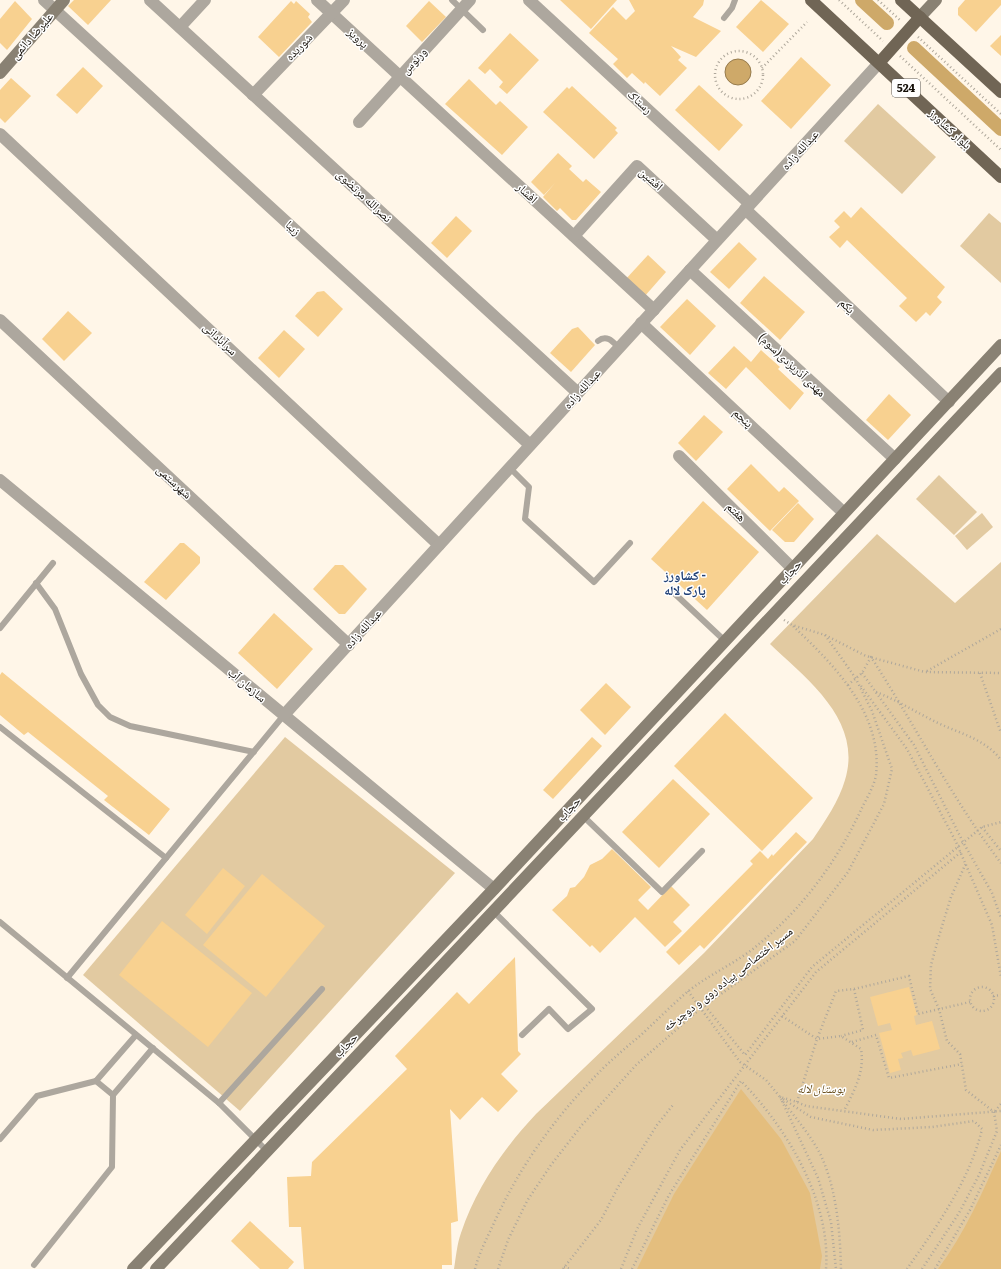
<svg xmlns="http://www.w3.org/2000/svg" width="1001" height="1269" font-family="Literata,'Noto Naskh Arabic',serif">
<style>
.green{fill:#e2caa1}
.forest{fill:#e4be7e}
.water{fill:#cea969;stroke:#967b4c}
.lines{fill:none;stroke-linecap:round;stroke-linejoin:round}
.canal{stroke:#cea969;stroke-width:14}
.building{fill:#f8d190}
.path{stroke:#aea79b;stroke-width:2.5;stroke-dasharray:1 3;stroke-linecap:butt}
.lane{stroke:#ada79e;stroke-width:6}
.street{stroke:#ada79e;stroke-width:12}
.secondary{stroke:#898173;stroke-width:12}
.primary{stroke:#706555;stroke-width:12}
.labels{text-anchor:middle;stroke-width:3;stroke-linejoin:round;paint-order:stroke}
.shield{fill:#fff;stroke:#5a5752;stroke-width:1}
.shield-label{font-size:11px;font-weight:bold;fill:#140f08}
.street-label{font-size:12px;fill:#140f08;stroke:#fff}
.park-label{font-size:12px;font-style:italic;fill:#6b5120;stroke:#fff}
.neighbourhood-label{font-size:13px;font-weight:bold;fill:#214177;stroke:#fff}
</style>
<rect width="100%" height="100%" fill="#fff6e8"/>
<g class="green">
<path d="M878,104L936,157L902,194L844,141Z"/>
<path d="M989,213L1001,223V283L960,246Z"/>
<path d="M939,475L977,512L954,535L916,499Z"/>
<path d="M982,513L993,527L967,550L955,536Z"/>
<path d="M877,534L955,603L1001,562V1269H454C456,1257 457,1244 461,1233C476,1188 504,1148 536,1114L704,953L813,839C825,821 839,801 845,780C863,721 808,680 770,644Z"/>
<path d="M285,737L455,873L240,1111L83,975Z"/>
</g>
<g class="forest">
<path d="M741,1089L781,1139L810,1193L822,1256L820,1269H637L674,1194Z"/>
<path d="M1001,1151V1269H938C965,1233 983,1191 1001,1151Z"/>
</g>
<circle class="water" cx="738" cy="72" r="13"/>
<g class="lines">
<g class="canal">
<path d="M862,0L887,23"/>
<path d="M914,48L1001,129"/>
</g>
</g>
<g class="building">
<path d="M74,0H111L88,25L68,6Z"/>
<path d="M560,0H617L591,29Z"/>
<path d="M629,0H704L703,5L693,17L721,31L696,57L671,46L681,57L678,60L687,68L660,96L645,82L644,84L632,73L627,78L613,64L618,59L589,33L613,7L626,20L635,11Z"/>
<path d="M761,0L789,24L763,52L736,27Z"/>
<path d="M965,0H1001V5L976,32L958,15V8Z"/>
<path d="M15,1L32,19L7,50L0,43V19Z"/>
<path d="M291,1L294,4L296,1L310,14L308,17L312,22L279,57L258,37Z"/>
<path d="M429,1L446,17L422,42L406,26Z"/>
<path d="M510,33L539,60L507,94L499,87L503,82L490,69L485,74L478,68Z"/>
<path d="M1001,35V56L990,46Z"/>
<path d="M801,57L831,85L791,129L761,101Z"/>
<path d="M83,67L103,86L77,114L56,95Z"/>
<path d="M11,78L31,96L5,123L0,118V90Z"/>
<path d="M469,79L496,105L500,101L528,127L502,155L445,104Z"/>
<path d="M699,85L743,125L719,151L675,110Z"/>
<path d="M572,86L617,128L615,130L618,133L594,159L543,112L567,87L569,89Z"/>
<path d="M558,153L572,166L569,169L583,182L586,179L601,192L576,220H572L560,208L557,211L543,197L555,183L544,195L531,182Z"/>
<path d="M861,207L945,287L937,297L942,302L930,316L926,312L916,322L899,306L907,298L847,240L840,248L829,237L840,227L834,221L844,211L851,218Z"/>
<path d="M456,216L472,231L447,258L431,243Z"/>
<path d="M739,242L757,259L729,289L710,272Z"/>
<path d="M648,255L666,272L644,297L625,280Z"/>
<path d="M764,276L805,312L780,340L740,303Z"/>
<path d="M324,291L343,309L318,337L295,316L317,292Z"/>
<path d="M687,299L716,326L690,355L660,327Z"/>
<path d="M68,311L92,333L64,361L42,339Z"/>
<path d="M578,327L595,345L571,372L550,353L572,329Z"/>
<path d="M284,330L305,349L279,378L258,358Z"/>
<path d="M734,346L751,362L761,350L780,367L778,369L804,393L790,410L746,367L726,389L708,373Z"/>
<path d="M889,394L911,415L888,440L866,420Z"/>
<path d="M704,415L723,432L696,461L678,443Z"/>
<path d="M751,464L779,492L784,487L799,501L770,531L727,489Z"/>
<path d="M703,501L759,552L707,610L651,559Z"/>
<path d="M798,503L814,519L794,542H785L772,530Z"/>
<path d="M180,543H184L200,557V563L166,600L144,582Z"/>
<path d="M335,565H343L367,589L345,614H339L313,589Z"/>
<path d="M274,613L313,649L277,689L238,653Z"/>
<path d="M2,672L170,809L149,835L104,800L108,796L28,732L24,735L0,715V675Z"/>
<path d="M606,683L631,707L605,735L580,710Z"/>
<path d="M725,713L813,798L762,851L674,766Z"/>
<path d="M592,737L602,746L553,799L543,790Z"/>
<path d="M673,779L710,814L659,868L622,832Z"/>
<path d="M796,832L807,842L704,949L700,945L679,965L666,952L753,864L750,861L760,851L768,859L772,854L773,856Z"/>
<path d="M612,849L651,887L638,900L648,910L671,886L690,905L673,922L682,931L665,947L635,917L600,953L592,945L590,947L552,910L567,896L570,888L575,887L584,877L590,865L602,859Z"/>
<path d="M223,868L245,886L207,934L185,915Z"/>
<path d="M262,874L325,926L266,997L203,945Z"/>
<path d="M162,921L252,993L208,1047L119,975Z"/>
<path d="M515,957L518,1051L521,1054L501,1074L518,1091L498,1112L482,1097L460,1120L450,1109L458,1221L451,1223L452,1265H442V1269H304L301,1227H289L287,1177L311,1176L312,1162L407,1069L395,1056L457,992L469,1004Z"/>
<path d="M909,987L917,1015L914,1016L916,1025L932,1021L940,1049L913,1056L911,1050L901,1053L903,1058L898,1059L901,1070L890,1073L879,1033L892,1030L890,1023L878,1026L870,997Z"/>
<path d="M250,1221L294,1262L288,1269H260L231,1241Z"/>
</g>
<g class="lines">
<g class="path">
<path d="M839,0L883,41"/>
<path d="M878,0L901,21"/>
<path d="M918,37L1001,114"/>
<circle cx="739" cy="75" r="24"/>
<path d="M900,56L1001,150"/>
<path d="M762,68L807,22"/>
<path d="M784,620L792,625L825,635L866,656L925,672L1001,673"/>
<path d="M825,635L857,680"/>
<path d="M927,671L1001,629"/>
<path d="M862,673L914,745L963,842L992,893L1001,918"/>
<path d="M980,673L1001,733"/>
<path d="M848,685L862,673L871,657C915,725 952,799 1001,863"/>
<path d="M861,686L907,749L956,842L992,925L1001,977"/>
<path d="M876,692C899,701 919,714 940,724C962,734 986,740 1001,760"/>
<path d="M982,827L1001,851"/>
<circle cx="982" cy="999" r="12"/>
<path d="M854,989L909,976L918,1014L970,1002"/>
<path d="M688,991L740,1062L766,1080L780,1097L797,1102L806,1106L901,1119L1001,1111"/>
<path d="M993,996L1001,995"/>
<path d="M705,1006L745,1055L812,967L982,827L1001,822"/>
<path d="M782,1016L817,1039L841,1036L861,1049C865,1072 854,1091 844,1111"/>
<path d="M852,1042L876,1035L889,1078L962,1064"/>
<path d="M780,1097L811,1117L873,1130L932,1127L974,1121L982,1129C970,1180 937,1226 907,1269"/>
<path d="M781,1099C795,1117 814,1139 823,1160C837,1194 840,1232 841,1269"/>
<path d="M782,1101L818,1178L831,1222L836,1269"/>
<path d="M797,1102L817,1039L836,991L854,989L863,1030L841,1036"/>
<path d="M995,1111L1001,1104"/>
<path d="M564,1267L570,1269"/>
<path d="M475,1269C479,1253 487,1238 494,1223C517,1172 550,1124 589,1083C605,1065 623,1050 641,1035C656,1021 671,1006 686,993C709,974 737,963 759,944C803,908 837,861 861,810C866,799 874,787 876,775C883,713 833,664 792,625"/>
<path d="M498,1269L508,1240L527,1201L551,1165L582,1125L637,1064L700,1009L795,941L848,872L884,804L892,769L872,711L856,679"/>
<path d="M563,1269L601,1220L618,1187L657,1125L673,1105"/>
<path d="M621,1269L637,1229L680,1150L816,972L961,852"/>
<path d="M632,1269L669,1195L741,1081C787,1128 831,1201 826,1269"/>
<path d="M922,1269L959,1213L979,1175L997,1131L994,1112L966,1090L960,1054L947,1041L939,1009L930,989L931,965L939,936L951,897L966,863"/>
<path d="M935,1269L970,1210L1001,1145"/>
</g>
<g class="lane">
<path d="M452,0L483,30"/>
<path d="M724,18L732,8L735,0"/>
<path d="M598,341C607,334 613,342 619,348"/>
<path d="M510,468L529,487L525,519L594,582L630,543"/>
<path d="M36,583L55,609L81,674L98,705L110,717L130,726L254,752"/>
<path d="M674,593L725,641"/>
<path d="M0,628L53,563"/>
<path d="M0,727L166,858"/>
<path d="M583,816L662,892L702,851"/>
<path d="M493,911L592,1009L568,1029L549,1009L522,1035"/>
<path d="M0,922L219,1103L267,1151"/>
<path d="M67,978L284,715"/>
<path d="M96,1081L113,1095"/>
<path d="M219,1103L322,989"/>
<path d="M0,1139L37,1096L96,1081L136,1035"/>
<path d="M34,1265L112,1167L113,1095L153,1048"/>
</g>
<g class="street">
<path d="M44,0L530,445"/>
<path d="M150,0L578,393"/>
<path d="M317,0L654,310"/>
<path d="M529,0L750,204"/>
<path d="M180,27L205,0"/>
<path d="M253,95L344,0"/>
<path d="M359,122L470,0"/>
<path d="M0,134L439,545"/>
<path d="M745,209L949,402"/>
<path d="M574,236L637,166L717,240"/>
<path d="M690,270L895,459"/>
<path d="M0,320L349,645"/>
<path d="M641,323L844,513"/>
<path d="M679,456L793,569"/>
<path d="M0,480L494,889"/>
<path d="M284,715L879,63"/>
</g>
<g class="secondary">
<path d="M920,17L936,0"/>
<path d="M0,73L64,0"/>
<path d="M133,1269L494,889L1001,345"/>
<path d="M156,1269L1001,373"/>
</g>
<g class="primary">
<path d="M811,0L1001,177"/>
<path d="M901,0L1001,92"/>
<path d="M879,63L920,17"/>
</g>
</g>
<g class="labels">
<rect class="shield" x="892" y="79" width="28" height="18" rx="3"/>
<g class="shield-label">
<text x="906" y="92">524</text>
</g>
<g class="street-label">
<text transform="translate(32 36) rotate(-49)" y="4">علیرضا دائمی</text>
<text transform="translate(358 38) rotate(43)" y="4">پرویز</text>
<text transform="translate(299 47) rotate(-46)" y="4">شوریده</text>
<text transform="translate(414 61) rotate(-48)" y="4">ورنوس</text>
<text transform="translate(640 102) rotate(43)" y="4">رستاک</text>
<text transform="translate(950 129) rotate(43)" y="4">بلوار کشاورز</text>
<text transform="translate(800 150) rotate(-48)" y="4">عبدالله زاده</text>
<text transform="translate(651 179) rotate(42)" y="4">افشین</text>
<text transform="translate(527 193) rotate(43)" y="4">افشار</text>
<text transform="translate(364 196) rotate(43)" y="4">نصرالله مرتضوی</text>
<text transform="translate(293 228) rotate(43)" y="4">زیبا</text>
<text transform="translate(847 306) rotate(43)" y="4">یکم</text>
<text transform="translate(220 339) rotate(43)" y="4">سرآبادانی</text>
<text transform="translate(792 365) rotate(43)" y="4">مهدی آذریزدی(سوم)</text>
<text transform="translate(582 389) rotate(-48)" y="4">عبدالله زاده</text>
<text transform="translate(743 418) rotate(43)" y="4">پنجم</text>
<text transform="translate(174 482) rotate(43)" y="4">شهرستمی</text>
<text transform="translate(736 512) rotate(45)" y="4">هفتم</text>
<text transform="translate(790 572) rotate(-47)" y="4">حجاب</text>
<text transform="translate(363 629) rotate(-48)" y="4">عبدالله زاده</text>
<text transform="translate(247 685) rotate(40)" y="4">سازمان آب</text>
<text transform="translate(569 809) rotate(-47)" y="4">حجاب</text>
<text transform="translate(728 979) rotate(-38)" y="4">مسیر اختصاصی پیاده روی و دوچرخه</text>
<text transform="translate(346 1045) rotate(-46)" y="4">حجاب</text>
</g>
<g class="park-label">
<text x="821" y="1093">بوستان لاله</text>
</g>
<g class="neighbourhood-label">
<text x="685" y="580">کشاورز -<tspan x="685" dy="15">پارک لاله</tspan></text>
</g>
</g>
</svg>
